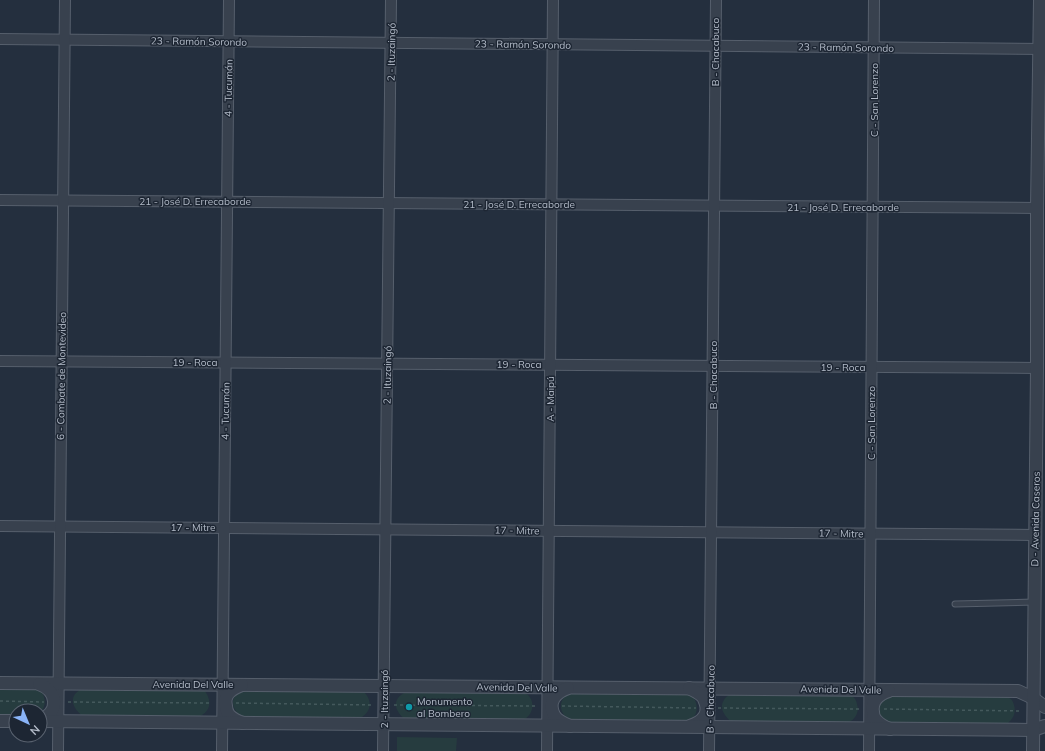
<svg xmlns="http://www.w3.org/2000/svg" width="1045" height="751" font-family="Mulish,sans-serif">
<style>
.green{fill:#263c3f}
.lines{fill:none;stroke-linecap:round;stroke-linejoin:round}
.service-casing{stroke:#565f6c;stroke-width:7}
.minor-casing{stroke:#565f6c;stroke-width:12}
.tertiary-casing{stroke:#565f6c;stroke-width:14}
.path{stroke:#44595c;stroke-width:1.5;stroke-dasharray:3 3;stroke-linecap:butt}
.service{stroke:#38414e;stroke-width:5}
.minor{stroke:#38414e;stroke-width:10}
.tertiary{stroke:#38414e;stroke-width:12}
.culture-dot{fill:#0f9aa8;stroke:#1d2633;stroke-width:1.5}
.labels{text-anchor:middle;stroke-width:3;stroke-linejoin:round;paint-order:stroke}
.street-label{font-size:10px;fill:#b4bcc9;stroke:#1d2633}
.poi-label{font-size:10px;fill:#b4bcc9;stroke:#1d2633;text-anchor:start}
</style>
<rect width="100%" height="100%" fill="#242f3e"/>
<g class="green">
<path d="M0,687L40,689C46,698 47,705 40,713V711H16V717H0Z"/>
<path d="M83,687L205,691C213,703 210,712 197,718L84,717C77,712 69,703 75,694C77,692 81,689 83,687Z"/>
<path d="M243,689L357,690C359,690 361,691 363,692C366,693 368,697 369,700C372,710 365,716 357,720L244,719C237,714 229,705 235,696C237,693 241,691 243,689Z"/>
<path d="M406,691L520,692C522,692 524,693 526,694C529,695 531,698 532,702C534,712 528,718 520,722L407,721C400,716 392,707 398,698C400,695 404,693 406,691Z"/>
<path d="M571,692L685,693C687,694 689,694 691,695C694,697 695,700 696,703C699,713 693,720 685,724L572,723C565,717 557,709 563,699C564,697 569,694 571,692Z"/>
<path d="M732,693L846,694C848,695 850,695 852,696C855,698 856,700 857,704C860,714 854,720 846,724L733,723C726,718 718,709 724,700C725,697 729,695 732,693Z"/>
<path d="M889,695H1003C1005,696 1007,697 1009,698C1012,699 1013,702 1014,705C1017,715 1011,722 1003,726L890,725C883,720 875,711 881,702C882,699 886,697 889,695Z"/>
<path d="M397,737L457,738L456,751H397Z"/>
</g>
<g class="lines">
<defs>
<path id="service" d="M955,604L1034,602"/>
<g id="minor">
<path d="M0,39L1045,49"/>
<path d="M0,200L1037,208"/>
<path d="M0,361L1037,368"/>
<path d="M0,526L1035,535"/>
<path d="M58,751L65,0"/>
<path d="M222,751L229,0"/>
<path d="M383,751L391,0"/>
<path d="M547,751L553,0"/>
<path d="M709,751L716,0"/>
<path d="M869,751L874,0"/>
</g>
<g id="tertiary">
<path d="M0,683L1018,691L1033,698L1045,707"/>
<path d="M39,684C58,691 60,712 40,720"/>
<path d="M242,685C232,689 223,694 226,706C226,709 227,712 229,715C233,719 237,721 243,723"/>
<path d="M568,688C556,692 547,702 554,715C557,721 565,724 570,726"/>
<path d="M689,688C694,691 702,694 704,699C711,713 703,722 690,726"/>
<path d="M889,691C879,694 871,700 873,712C873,715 874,718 876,720C880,725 885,727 890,729"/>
<path d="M0,721H16"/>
<path d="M40,721L1033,730L1045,726"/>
<path d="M1033,751L1037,368V208L1040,0"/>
</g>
</defs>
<use href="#service" class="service-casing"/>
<use href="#minor" class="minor-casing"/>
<use href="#tertiary" class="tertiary-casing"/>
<g class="path">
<path d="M0,701L44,702"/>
<path d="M68,702L212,703"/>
<path d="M236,703L374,705"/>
<path d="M394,705L538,706"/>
<path d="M562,706L696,708"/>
<path d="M718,708L860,709"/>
<path d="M884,709L1022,711"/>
</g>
<use href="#service" class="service"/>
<use href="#minor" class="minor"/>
<use href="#tertiary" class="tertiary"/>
</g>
<circle class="culture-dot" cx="409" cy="707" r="4"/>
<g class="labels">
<g class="street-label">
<text transform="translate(199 41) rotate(1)" y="4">23 - Ramón Sorondo</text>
<text transform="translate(523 44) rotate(1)" y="4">23 - Ramón Sorondo</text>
<text transform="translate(846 47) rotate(1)" y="4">23 - Ramón Sorondo</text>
<text transform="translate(391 52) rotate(-89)" y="4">2 - Ituzaingó</text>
<text transform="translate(715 52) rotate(-90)" y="4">B - Chacabuco</text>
<text transform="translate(228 88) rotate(-89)" y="4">4 - Tucumán</text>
<text transform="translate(874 100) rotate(-90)" y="4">C - San Lorenzo</text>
<text x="195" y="205">21 - José D. Errecaborde</text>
<text x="519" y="208">21 - José D. Errecaborde</text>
<text x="843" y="211">21 - José D. Errecaborde</text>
<text x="195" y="366">19 - Roca</text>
<text x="519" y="368">19 - Roca</text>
<text x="843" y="371">19 - Roca</text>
<text transform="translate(387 375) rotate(-89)" y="4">2 - Ituzaingó</text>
<text transform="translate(713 375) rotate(-90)" y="4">B - Chacabuco</text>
<text transform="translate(61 376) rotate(-89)" y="4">6 - Combate de Montevideo</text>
<text transform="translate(550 399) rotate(-90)" y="4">A - Maipú</text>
<text transform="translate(225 411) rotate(-89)" y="4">4 - Tucumán</text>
<text transform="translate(871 423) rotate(-90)" y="4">C - San Lorenzo</text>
<text transform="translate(1035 519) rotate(-89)" y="4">D - Avenida Caseros</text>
<text x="193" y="531">17 - Mitre</text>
<text transform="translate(517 530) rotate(1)" y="4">17 - Mitre</text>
<text transform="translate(841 533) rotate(1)" y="4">17 - Mitre</text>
<text x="193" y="688">Avenida Del Valle</text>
<text transform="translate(517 687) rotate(1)" y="4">Avenida Del Valle</text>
<text transform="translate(841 689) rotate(1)" y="4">Avenida Del Valle</text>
<text transform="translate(384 699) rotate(-90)" y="4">2 - Ituzaingó</text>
<text transform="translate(710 699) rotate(-89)" y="4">B - Chacabuco</text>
</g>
<g class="poi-label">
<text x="417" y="705">Monumento<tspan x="417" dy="12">al Bombero</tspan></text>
</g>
</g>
<g transform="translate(28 723) rotate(136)"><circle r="19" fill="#1d2633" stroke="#59626f"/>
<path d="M0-3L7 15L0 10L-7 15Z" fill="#8ab4f8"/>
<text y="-6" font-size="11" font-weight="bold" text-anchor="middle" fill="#b4bcc9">N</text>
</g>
</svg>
